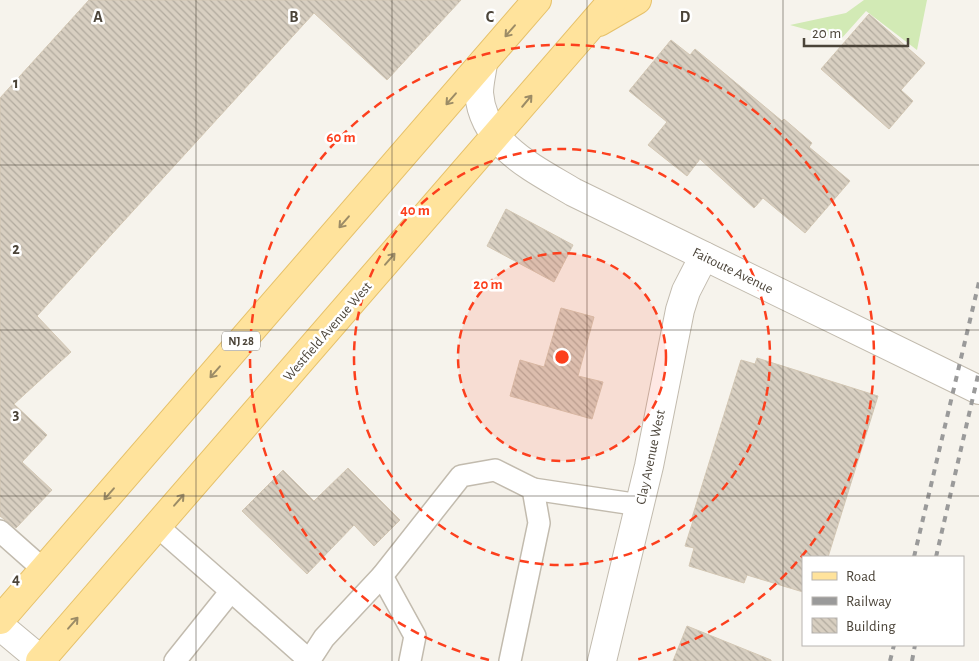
<svg xmlns="http://www.w3.org/2000/svg" width="979" height="661" font-family="'Alegreya Sans',sans-serif">
<style>
.green{fill:#d2eab5}
.building{fill:url(#building-back-hatch);stroke:#d3c7b4}
.lines{fill:none;stroke-linecap:round;stroke-linejoin:round}
.service-casing{stroke:#c2bbae;stroke-width:24}
.minor-casing{stroke:#c2bbae;stroke-width:30}
.tertiary-casing{stroke:#c2bbae;stroke-width:30}
.primary-casing{stroke:#e6c16a;stroke-width:30}
.service{stroke:#fff;stroke-width:21}
.minor{stroke:#fff;stroke-width:28}
.tertiary{stroke:#fff;stroke-width:28}
.primary{stroke:#ffe39c;stroke-width:28}
.rail{stroke:#9a9a9a;stroke-width:4;stroke-dasharray:6 6;stroke-linecap:butt}
.oneway{stroke:#9c8c66}
.grid{fill:none;stroke:#4b4439;stroke-width:1;stroke-opacity:0.55}
.ring{fill:none;stroke:#fc3f1d;stroke-width:2.5;stroke-dasharray:9 6}
.labels{text-anchor:middle;stroke-width:5;stroke-linejoin:round;paint-order:stroke}
.shield{fill:#fff;stroke:#817c74;stroke-width:1}
.shield-label{font-size:12px;font-weight:bold;fill:#4b4439}
.street-label{font-size:14px;fill:#4b4439;stroke:#fff}
.grid-label{font-size:16px;text-anchor:middle;font-weight:bold;fill:#4b4439;stroke:#fff;stroke-width:5;stroke-linejoin:round;paint-order:stroke}
.centre{fill:#fc3f1d;stroke:#fff;stroke-width:2.5}
.ring-label{font-size:15px;text-anchor:middle;font-weight:bold;fill:#fc3f1d;stroke:#fff;stroke-width:5;stroke-linejoin:round;paint-order:stroke}
</style>
<defs>
<pattern id="building-back-hatch" width="6" height="6" patternUnits="userSpaceOnUse" patternTransform="scale(1.25)"><rect width="6" height="6" fill="#d8cfc1"/><path d="M-1 5l2 2M0 0l6 6M5-1l2 2" fill="none" stroke="#b1aa9e"/></pattern>
</defs>
<rect width="100%" height="100%" fill="#f6f3ec"/>
<path class="green" d="M864,0H927L917,50L866,11L841,39L790,25L846,13Z"/>
<g class="building">
<path d="M89,0H461L387,80L314,13L37,316L71,352L14,404L47,435L22,462L52,490L16,528L0,516V98Z"/>
<path d="M869,14L925,63L901,90L913,101L889,129L821,69Z"/>
<path d="M671,40L690,55L695,49L782,121L784,119L812,143L809,147L850,181L805,233L763,198L754,208L700,159L687,176L648,145L667,122L629,91Z"/>
<path d="M506,209L573,245L554,282L487,246Z"/>
<path d="M561,308L594,317L578,376L603,382L592,419L510,396L520,360L544,367Z"/>
<path d="M757,358L878,396L828,557H803V592L747,575L744,583L689,566L694,548L685,546L693,521H691L741,360L755,364Z"/>
<path d="M348,468L400,520L374,546L354,525L307,574L242,511L283,470L314,501Z"/>
<path d="M687,626L771,660V661H673Z"/>
</g>
<g class="lines">
<defs>
<g id="service">
<path d="M533,489L640,505"/>
<path d="M157,526L231,591L175,661"/>
<path d="M0,531L44,570"/>
<path d="M382,576L415,636L410,661"/>
<path d="M231,591L309,660"/>
<path d="M309,661L324,638L382,576L461,476L495,470L533,489L539,523L510,661"/>
</g>
<g id="minor">
<path d="M0,626L42,661"/>
<path d="M602,661L649,466L680,310L686,291L704,256"/>
</g>
<path id="tertiary" d="M483,63C482,72 479,83 479,93C483,145 533,168 573,192L979,390"/>
<g id="primary">
<path d="M599,22L637,0"/>
<path d="M0,620L537,0"/>
<path d="M40,661L613,0"/>
</g>
</defs>
<use href="#service" class="service-casing"/>
<use href="#minor" class="minor-casing"/>
<use href="#tertiary" class="tertiary-casing"/>
<use href="#primary" class="primary-casing"/>
<use href="#service" class="service"/>
<use href="#minor" class="minor"/>
<use href="#tertiary" class="tertiary"/>
<use href="#primary" class="primary"/>
<g class="rail">
<path d="M914,557L979,282"/>
<path d="M936,557L979,371"/>
<path d="M890,661L894,645"/>
<path d="M912,661L915,645"/>
</g>
</g>
<defs><path id="oneway-shaft" d="M-6 0H5M1.5-3L5.5 0L1.5 3" fill="none" stroke-width="1.6" stroke-linecap="round" stroke-linejoin="round" transform="scale(1.25)"/></defs>
<g class="oneway">
<use href="#oneway-shaft" transform="translate(510 31) rotate(131)"/>
<use href="#oneway-shaft" transform="translate(451 99) rotate(131)"/>
<use href="#oneway-shaft" transform="translate(527 101) rotate(-50)"/>
<use href="#oneway-shaft" transform="translate(344 222) rotate(131)"/>
<use href="#oneway-shaft" transform="translate(390 259) rotate(-49)"/>
<use href="#oneway-shaft" transform="translate(215 372) rotate(131)"/>
<use href="#oneway-shaft" transform="translate(109 494) rotate(131)"/>
<use href="#oneway-shaft" transform="translate(179 500) rotate(-49)"/>
<use href="#oneway-shaft" transform="translate(73 623) rotate(-49)"/>
</g>
<path class="grid" d="M196,0V661M392,0V661M587,0V661M783,0V661M0,165H979M0,330H979M0,496H979"/>
<circle cx="562" cy="357" r="104" fill="#fc3f1d" fill-opacity=".12"/>
<g class="ring">
<circle cx="562" cy="357" r="104"/>
<circle cx="562" cy="357" r="208"/>
<path d="M489 660A312 312 0 1 1 635 660"/>
</g>
<g class="labels">
<rect class="shield" x="222" y="331.5" width="38" height="19" rx="4"/>
<g class="shield-label">
<text x="241" y="345">NJ 28</text>
</g>
<g class="street-label">
<text transform="translate(733 270) rotate(26)" y="5">Faitoute Avenue</text>
<text transform="translate(327 331) rotate(-49)" y="5">Westfield Avenue West</text>
<text transform="translate(650 457) rotate(-78)" y="5">Clay Avenue West</text>
</g>
</g>
<g class="grid-label">
<text x="98" y="22">A</text>
<text x="294" y="22">B</text>
<text x="490" y="22">C</text>
<text x="685" y="22">D</text>
<text x="16" y="88">1</text>
<text x="16" y="254">2</text>
<text x="16" y="419">3</text>
<text x="16" y="584">4</text>
</g>
<circle cx="562" cy="357" r="8" class="centre"/>
<g class="ring-label">
<text x="341" y="142">60 m</text>
<text x="415" y="215">40 m</text>
<text x="488" y="289">20 m</text>
</g>
<rect x="802" y="556" width="162" height="90" fill="#ffffff" stroke="#b7b4b0"/>
<rect x="812" y="572" width="25" height="8" fill="#ffe39c" stroke="#b7b4b0"/>
<text x="846" y="581" font-size="15" fill="#4b4439">Road</text>
<rect x="812" y="597" width="25" height="8" fill="#9a9a9a" stroke="#b7b4b0"/>
<text x="846" y="606" font-size="15" fill="#4b4439">Railway</text>
<rect x="812" y="618" width="25" height="15" fill="url(#building-back-hatch)" stroke="#b7b4b0"/>
<text x="846" y="631" font-size="15" fill="#4b4439">Building</text>
<path d="M804 38v8h104v-8" fill="none" stroke="#4b4439" stroke-width="2.5"/>
<text x="812" y="38" font-size="15" fill="#4b4439" stroke="#ffffff" stroke-width="4" paint-order="stroke">20 m</text>
</svg>
